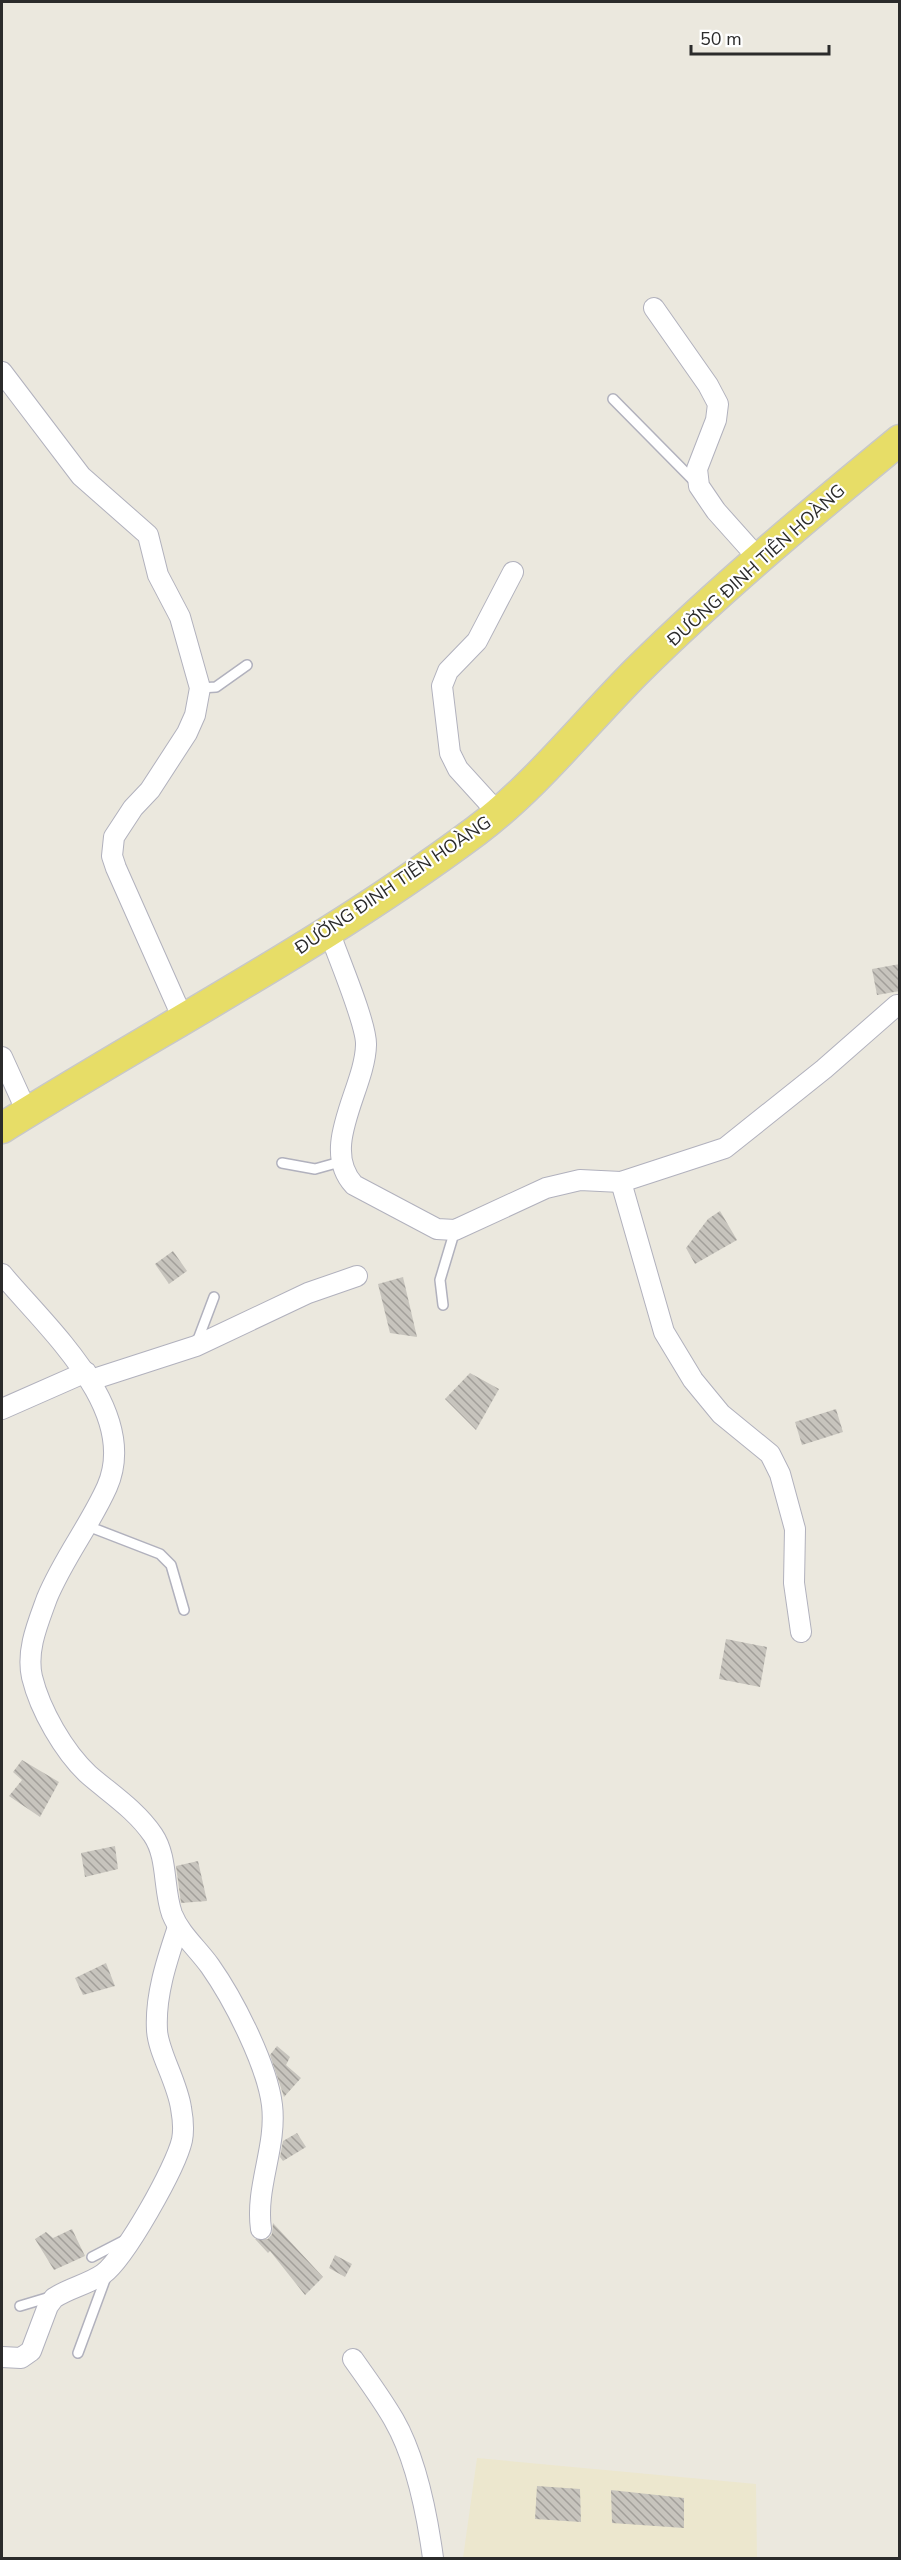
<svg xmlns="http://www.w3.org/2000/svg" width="901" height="2560" font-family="'Nunito Sans',sans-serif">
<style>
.education{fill:#ece7ce}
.building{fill:url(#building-back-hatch)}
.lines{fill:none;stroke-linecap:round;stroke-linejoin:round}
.lane-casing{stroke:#b1b1bd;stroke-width:12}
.street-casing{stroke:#b1b1bd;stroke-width:22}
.primary-casing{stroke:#c8c8c8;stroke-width:33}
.lane{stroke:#fff;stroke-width:9}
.street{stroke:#fff;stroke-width:20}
.primary{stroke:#e7dd67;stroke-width:30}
.labels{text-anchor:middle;stroke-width:4.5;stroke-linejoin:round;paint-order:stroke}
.street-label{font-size:18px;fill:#2b2b2b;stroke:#fff}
</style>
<defs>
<pattern id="building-back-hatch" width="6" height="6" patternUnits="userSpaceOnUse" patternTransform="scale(1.5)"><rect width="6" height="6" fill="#c7c4bd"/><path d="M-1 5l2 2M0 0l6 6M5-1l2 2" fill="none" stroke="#a29f9a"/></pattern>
</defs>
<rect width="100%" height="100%" fill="#ebe8de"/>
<path class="education" d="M477,2458L756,2484L757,2558H463Z"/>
<g class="building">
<path d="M900,964V991L877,995L872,969Z"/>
<path d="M720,1211L737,1240L695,1264L686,1248L708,1219Z"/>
<path d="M173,1251L187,1271L169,1284L155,1264Z"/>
<path d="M403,1277L417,1337L390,1333L378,1284Z"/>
<path d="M470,1373L499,1389L476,1430L445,1399Z"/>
<path d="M836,1409L843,1432L802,1445L795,1422Z"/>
<path d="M726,1639L767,1647L760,1687L719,1679Z"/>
<path d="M22,1760L59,1782L40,1817L9,1796L22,1780L13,1772Z"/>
<path d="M115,1846L118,1869L85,1877L81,1853Z"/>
<path d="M198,1861L207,1901L181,1903L176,1866Z"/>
<path d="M106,1963L115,1986L83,1995L75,1978Z"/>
<path d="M277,2046L290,2057L286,2065L301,2078L284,2097L270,2055Z"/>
<path d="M297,2133L306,2147L283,2161L280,2157L283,2141Z"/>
<path d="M273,2223L323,2277L305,2295L270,2251L268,2253L255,2239H268L272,2234Z"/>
<path d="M72,2229L85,2256L54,2270L35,2239L46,2232L53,2238Z"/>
<path d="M335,2255L352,2264L345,2277L329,2268Z"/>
<path d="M537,2486L580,2489L581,2522L535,2519Z"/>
<path d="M611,2490L684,2498V2528L612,2523Z"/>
</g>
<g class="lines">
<defs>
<g id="lane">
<path d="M613,399L695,482"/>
<path d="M200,688L216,687L247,665"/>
<path d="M282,1163L315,1169L340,1162"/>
<path d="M443,1305L440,1280L455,1230"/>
<path d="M197,1342L214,1297"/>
<path d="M85,1525L160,1554L171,1565L184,1610"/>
<path d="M92,2257L125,2240"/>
<path d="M20,2306L50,2297"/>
<path d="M78,2353L106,2277"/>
</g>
<g id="street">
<path d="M654,308L708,385L718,404L716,420L697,469L699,486L716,511L758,558"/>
<path d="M2,372L81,476L148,535L158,575L180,617L200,688L195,715L187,733L150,790L133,808L114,837L112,856L116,868L184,1021"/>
<path d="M498,813L458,769L450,753L442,686L448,671L477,641L513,572"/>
<path d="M329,931C337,955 367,1024 366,1045C365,1089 319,1147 354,1185L437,1229L455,1230L546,1188L580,1180L621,1182L725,1148L824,1069L897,1005"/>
<path d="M2,1057L27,1112"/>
<path d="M621,1182L664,1332L693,1380L721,1414L770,1454L780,1474L795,1529L794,1583L801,1632"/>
<path d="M2,1274C46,1327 141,1410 107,1487C90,1525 63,1559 47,1598C38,1623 26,1650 32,1677C40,1710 64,1752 89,1775C111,1794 136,1810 153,1835C168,1857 163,1889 172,1914C180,1934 197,1948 210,1966C234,2000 267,2065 272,2105C277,2147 255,2187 261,2229"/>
<path d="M91,1380L196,1346L308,1293L357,1276"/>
<path d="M2,1409L86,1372"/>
<path d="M2,2357L21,2358L31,2351L48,2306L54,2298C69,2288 89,2284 103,2274C125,2258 176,2167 182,2140C184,2130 183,2119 181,2108C177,2081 158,2052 157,2030C155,1995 167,1960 178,1927"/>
<path d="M353,2359C367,2379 382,2399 394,2420C417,2460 427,2514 433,2558"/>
</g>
<path id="primary" d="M2,1128C160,1029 326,943 476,831C536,786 585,723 638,670C721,588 810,514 900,440"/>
</defs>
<use href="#lane" class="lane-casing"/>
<use href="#street" class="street-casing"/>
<use href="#primary" class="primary-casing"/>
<use href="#lane" class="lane"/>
<use href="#street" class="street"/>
<use href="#primary" class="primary"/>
</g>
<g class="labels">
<g class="street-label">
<text transform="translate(756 565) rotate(-42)" y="6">ĐƯỜNG ĐINH TIÊN HOÀNG</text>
<text transform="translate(393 885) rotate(-34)" y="6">ĐƯỜNG ĐINH TIÊN HOÀNG</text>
</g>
</g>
<rect width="901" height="2560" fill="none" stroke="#2b2b2b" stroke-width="6"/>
<path d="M691 45v9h138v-9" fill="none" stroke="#2b2b2b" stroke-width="3"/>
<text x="700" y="45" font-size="18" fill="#2b2b2b" stroke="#ffffff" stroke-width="4.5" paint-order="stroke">50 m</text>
</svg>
